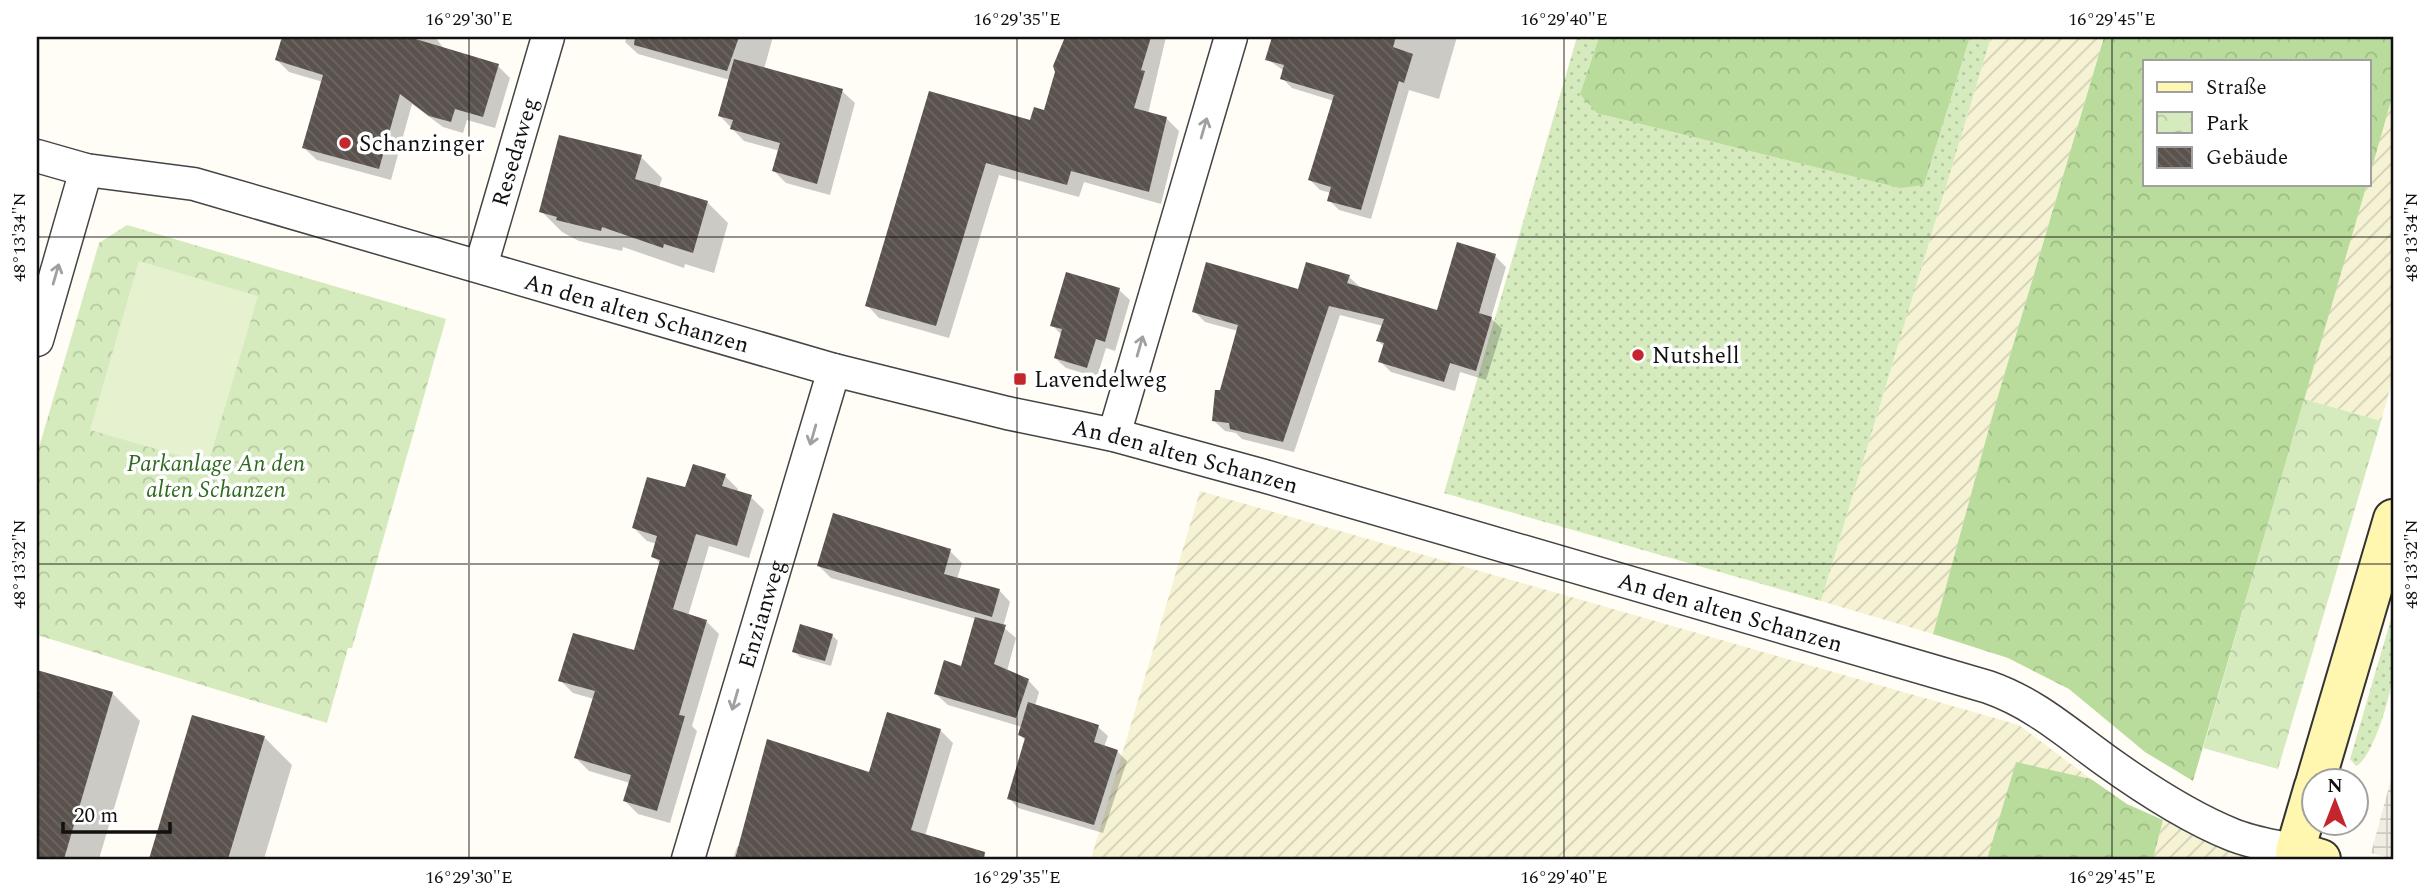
<svg xmlns="http://www.w3.org/2000/svg" width="2430" height="896" font-family="Spectral,serif">
<style>
.farmland{fill:url(#farmland-furrows)}
.grass{fill:url(#grass-dots)}
.forest{fill:url(#forest-crowns)}
.park{fill:url(#park-crowns)}
.pitch{fill:#e6f2cf}
.plaza{fill:url(#plaza-grid)}
.shadow{fill:#0003}
.building{fill:url(#building-back-hatch)}
.lines{fill:none;stroke-linecap:round;stroke-linejoin:round}
.street-casing{stroke:#444;stroke-width:35}
.secondary-casing{stroke:#333;stroke-width:42}
.street{stroke:#fff;stroke-width:32}
.secondary{stroke:#fff6b0;stroke-width:38}
.oneway{stroke:#a0a0a0}
.ticks{fill:none;stroke:#111;stroke-width:2;stroke-opacity:0.45}
.poi-dot{fill:#c4262e;stroke:#fff;stroke-width:2.5}
.labels{text-anchor:middle;stroke-width:7;stroke-linejoin:round;paint-order:stroke}
.poi-label{font-size:23px;fill:#111;stroke:#fff;text-anchor:start}
.street-label{font-size:23px;fill:#111;stroke:#fff}
.park-label{font-size:23px;font-style:italic;fill:#2f6b1f;stroke:#fff}
.neatline{fill:none;stroke:#111;stroke-width:2.5}
.ticks-label{font-size:18px;text-anchor:middle;fill:#111}
</style>
<defs>
<pattern id="farmland-furrows" width="10" height="10" patternUnits="userSpaceOnUse" patternTransform="scale(1.75)"><rect width="10" height="10" fill="#f6f3d4"/><path d="M-1 1l2-2M0 10L10 0M9 11l2-2" fill="none" stroke="#d2cfb5"/></pattern>
<pattern id="grass-dots" width="8" height="8" patternUnits="userSpaceOnUse" patternTransform="scale(1.75)"><rect width="8" height="8" fill="#d5ebbd"/><path d="M2 2h.1M6 6h.1" fill="none" stroke="#b6c8a1" stroke-width="1.8" stroke-linecap="round"/></pattern>
<pattern id="forest-crowns" width="20" height="18" patternUnits="userSpaceOnUse" patternTransform="scale(1.75)"><rect width="20" height="18" fill="#b9dc9c"/><path d="M2 6a3 3 0 1 1 6 0M12 15a3 3 0 1 1 6 0" fill="none" stroke="#9ebc85"/></pattern>
<pattern id="park-crowns" width="20" height="18" patternUnits="userSpaceOnUse" patternTransform="scale(1.75)"><rect width="20" height="18" fill="#d5ebbd"/><path d="M2 6a3 3 0 1 1 6 0M12 15a3 3 0 1 1 6 0" fill="none" stroke="#b6c8a1"/></pattern>
<pattern id="plaza-grid" width="8" height="8" patternUnits="userSpaceOnUse" patternTransform="scale(1.75)"><rect width="8" height="8" fill="#f1ede2"/><path d="M0 4h8M4 0v8" fill="none" stroke="#cecac1"/></pattern>
<pattern id="building-back-hatch" width="6" height="6" patternUnits="userSpaceOnUse" patternTransform="scale(1.75)"><rect width="6" height="6" fill="#5a524d"/><path d="M-1 5l2 2M0 0l6 6M5-1l2 2" fill="none" stroke="#6d6662"/></pattern>
</defs>
<rect width="100%" height="100%" fill="#fffdf5"/>
<g class="farmland">
<path d="M1991,37H2104L1995,406L1933,634L1821,601Z"/>
<path d="M2393,94V379L2381,421L2304,399Z"/>
<path d="M1200,491L2019,725L2091,779L2016,763L1987,859H1091Z"/>
<path d="M2163,820L2217,842L2244,856L2243,859H2153Z"/>
</g>
<g class="grass">
<path d="M1577,37H1599L1580,94L1924,185L1970,37H1991L1821,601L1444,493Z"/>
<path d="M2393,612C2393,632 2395,653 2393,673C2392,692 2373,759 2356,766L2350,759Z"/>
</g>
<g class="forest">
<path d="M1599,37H1970L1924,185L1900,188L1597,113L1580,94Z"/>
<path d="M2104,37H2393V94L2369,178V61H2145V184H2367L2193,781L2145,752L2069,689L2008,658L1933,634L1995,406Z"/>
<path d="M2016,762L2091,779L2127,804L2163,820L2153,859H1987Z"/>
</g>
<g class="park">
<path d="M127,225L446,319L352,648H348L327,723L37,635V454L99,243Z"/>
<path d="M2304,399L2381,421L2278,769L2203,748Z"/>
</g>
<path class="pitch" d="M139,261L258,296L208,464L90,430Z"/>
<path class="plaza" d="M2392,776L2393,777V859L2371,853Z"/>
<g class="shadow">
<path d="M284,37H435L445,50L498,66L510,78L495,128L467,120L463,133L443,127L412,104L391,180L317,160L304,148L323,82L289,72L277,60Z"/>
<path d="M627,37H773L764,69L842,91L855,103L830,195L786,183L774,171L780,151L744,141L720,116L730,80L638,54L625,42Z"/>
<path d="M1066,37L1106,39L1107,37H1166L1148,114L1167,119L1179,131L1161,204L1084,182L1079,197L999,175L949,338L879,318L867,305L931,94L1032,123L1045,112L1057,72L1055,66Z"/>
<path d="M1274,37H1457L1439,99L1409,90L1371,219L1339,210L1329,200L1331,193L1320,190L1310,180L1334,101L1292,88L1282,78L1284,71L1267,59Z"/>
<path d="M641,157L662,178L659,188L707,202L728,223L714,273L685,264L684,268L623,247L622,251L579,241L562,232L541,211Z"/>
<path d="M1495,256L1506,267L1491,318L1502,329L1486,380L1460,372L1455,391L1391,372L1380,361L1385,347L1378,341L1383,326L1340,315L1294,452L1242,439L1236,433L1225,431L1214,421L1238,331L1205,322L1194,311L1300,291L1349,277L1360,287L1438,313Z"/>
<path d="M1119,290L1130,300L1115,351L1106,348L1097,377L1066,368L1055,358L1062,335L1052,325Z"/>
<path d="M725,476L738,489L737,492L751,497L764,510L749,558L709,546L688,616L706,621L719,634L692,726L697,731L670,823L638,814L625,801L630,783L589,771L576,758L594,699L573,693L560,680L635,652L661,564L653,556L657,544L647,541L634,528L686,490Z"/>
<path d="M950,551L962,563L957,579L999,590L1010,602L1003,627L1016,638L1007,671L1028,680L1039,692L1035,706L1098,727L1108,736L1104,747L1117,751L1127,761L1103,833L1018,808L1009,798L1026,741L1020,735L1022,727L948,705L936,694L962,668L976,619L831,578L819,566Z"/>
<path d="M832,635L838,641L831,666L800,657L794,651Z"/>
<path d="M40,672L112,693L140,721L99,859H37V683Z"/>
<path d="M194,717L264,737L292,765L264,859H152Z"/>
<path d="M940,730L953,743L925,836L961,855L959,859H866L849,854L848,859H733L737,847L870,774Z"/>
</g>
<g class="building">
<path d="M282,37H409L499,64L483,117L455,109L451,122L429,116L400,94L379,169L302,148L323,75L275,60Z"/>
<path d="M635,37H739L727,71L634,45Z"/>
<path d="M1065,37H1151L1141,70L1145,71L1134,108L1167,117L1149,192L1071,171L1067,185L986,163L936,326L865,306L929,91L1030,120L1034,107L1044,110L1055,72L1053,66Z"/>
<path d="M1272,37H1396L1393,47L1413,54L1404,83L1399,81L1361,210L1327,201L1331,187L1308,180L1334,95L1280,79L1284,65L1265,60Z"/>
<path d="M734,59L843,89L817,184L772,171L780,143L730,129L733,120L718,116Z"/>
<path d="M559,135L642,155L635,179L708,201L693,253L664,244L663,248L602,227L601,231L556,220L557,217L539,212Z"/>
<path d="M1457,242L1496,254L1479,313L1492,317L1476,371L1450,363L1444,382L1378,362L1384,343L1376,341L1384,319L1329,306L1283,442L1230,429L1229,423L1212,421L1215,390H1220L1238,325L1192,312L1206,262L1298,289L1306,262L1350,275L1347,283L1437,310Z"/>
<path d="M1066,272L1120,288L1105,342L1096,339L1087,368L1054,358L1062,329L1050,326Z"/>
<path d="M693,464L726,474L722,486L752,495L737,546L696,534L673,609L707,620L679,715L685,716L657,811L623,801L631,775L574,758L595,691L558,681L573,633L634,650L660,560L651,557L657,536L632,528L647,477L685,487Z"/>
<path d="M833,513L951,549L944,574L1000,589L992,617L817,566Z"/>
<path d="M975,617L1006,625L994,664L1029,679L1016,718L934,694L944,660L961,666Z"/>
<path d="M800,624L833,634L825,661L792,652Z"/>
<path d="M37,670L113,692L64,859H37Z"/>
<path d="M1028,702L1099,725L1094,742L1118,750L1094,825L1007,799L1025,738L1018,735Z"/>
<path d="M887,712L941,729L911,830L985,852L984,859H735L767,739L869,772Z"/>
<path d="M192,715L265,736L228,859H149Z"/>
</g>
<g class="lines">
<defs>
<g id="street">
<path id="s1" d="M37,156L86,170L194,184L834,370L1007,413L1114,435L1264,476L1988,687C2034,703 2066,732 2105,760C2144,788 2188,817 2233,835C2253,843 2275,846 2295,851L2293,859"/>
<path id="s2" d="M481,266L548,37"/>
<path d="M37,340L86,170"/>
<path d="M1114,435L1231,37"/>
<path id="s3" d="M688,859L834,370"/>
</g>
<g id="secondary">
<path d="M2316,780L2393,519"/>
<path d="M2314,786L2295,851L2321,859"/>
</g>
</defs>
<use href="#street" class="street-casing"/>
<use href="#secondary" class="secondary-casing"/>
<use href="#street" class="street"/>
<use href="#secondary" class="secondary"/>
</g>
<defs><path id="oneway-shaft" d="M-6 0H5M1.5-3L5.5 0L1.5 3" fill="none" stroke-width="1.6" stroke-linecap="round" stroke-linejoin="round" transform="scale(1.75)"/></defs>
<g class="oneway">
<use href="#oneway-shaft" transform="translate(1204 128) rotate(-74)"/>
<use href="#oneway-shaft" transform="translate(56 274) rotate(-74)"/>
<use href="#oneway-shaft" transform="translate(1140 346) rotate(-74)"/>
<use href="#oneway-shaft" transform="translate(813 435) rotate(106)"/>
<use href="#oneway-shaft" transform="translate(735 700) rotate(106)"/>
</g>
<path class="ticks" d="M469,37V859M1017,37V859M1564,37V859M2112,37V859M37,237H2393M37,564H2393"/>
<g class="poi-dot">
<circle cx="345" cy="143" r="7"/>
<circle cx="1638" cy="355" r="7"/>
<rect x="1013" y="372" width="14" height="14" rx="3.5"/>
</g>
<g class="labels">
<g class="poi-label">
<text x="359" y="151">Schanzinger</text>
<text x="1652" y="363">Nutshell</text>
<text x="1034" y="387">Lavendelweg</text>
</g>
<g class="street-label">
<text dy="8" stroke="none"><textPath href="#s2" startOffset="119">Resedaweg</textPath></text>
<text dy="8" stroke="none"><textPath href="#s1" startOffset="621">An den alten Schanzen</textPath></text>
<text dy="8" stroke="none"><textPath href="#s1" startOffset="1188">An den alten Schanzen</textPath></text>
<text dy="8" stroke="none"><textPath href="#s1" startOffset="1755">An den alten Schanzen</textPath></text>
<text dy="8" stroke="none"><textPath href="#s3" startOffset="256">Enzianweg</textPath></text>
</g>
<g class="park-label">
<text x="216" y="471">Parkanlage An den<tspan x="216" dy="26">alten Schanzen</tspan></text>
</g>
</g>
<rect width="2430" height="896" fill="none" stroke="#ffffff" stroke-width="77"/>
<rect x="2143" y="60" width="228" height="126" fill="#ffffff" stroke="#a0a0a0" stroke-width="2"/>
<rect x="2157" y="82" width="35" height="10" fill="#fff6b0" stroke="#a0a0a0" stroke-width="2"/>
<text x="2206" y="94" font-size="21" fill="#111111">Straße</text>
<rect x="2157" y="112" width="35" height="21" fill="url(#park-crowns)" stroke="#a0a0a0" stroke-width="2"/>
<text x="2206" y="130" font-size="21" fill="#111111">Park</text>
<rect x="2157" y="147" width="35" height="21" fill="url(#building-back-hatch)" stroke="#a0a0a0" stroke-width="2"/>
<text x="2206" y="164" font-size="21" fill="#111111">Gebäude</text>
<g transform="translate(2335 802)"><circle r="33" fill="#ffffff" stroke="#a0a0a0" stroke-width="2"/>
<path d="M0-5L12 26L0 18L-12 26Z" fill="#c4262e"/>
<text y="-10" font-size="19" font-weight="bold" text-anchor="middle" fill="#111111">N</text>
</g>
<path d="M63 822v10h107v-10" fill="none" stroke="#111111" stroke-width="3.5"/>
<text x="74" y="822" font-size="21" fill="#111111" stroke="#ffffff" stroke-width="5" paint-order="stroke">20 m</text>
<rect x="38" y="38" width="2354" height="820" class="neatline"/>
<g class="ticks-label">
<text x="469" y="25">16°29'30"E</text>
<text x="1017" y="25">16°29'35"E</text>
<text x="1564" y="25">16°29'40"E</text>
<text x="2112" y="25">16°29'45"E</text>
<text transform="translate(19 237) rotate(-90)" y="6">48°13'34"N</text>
<text transform="translate(2411 237) rotate(-90)" y="6">48°13'34"N</text>
<text transform="translate(19 564) rotate(-90)" y="6">48°13'32"N</text>
<text transform="translate(2411 564) rotate(-90)" y="6">48°13'32"N</text>
<text x="469" y="883">16°29'30"E</text>
<text x="1017" y="883">16°29'35"E</text>
<text x="1564" y="883">16°29'40"E</text>
<text x="2112" y="883">16°29'45"E</text>
</g>
</svg>
